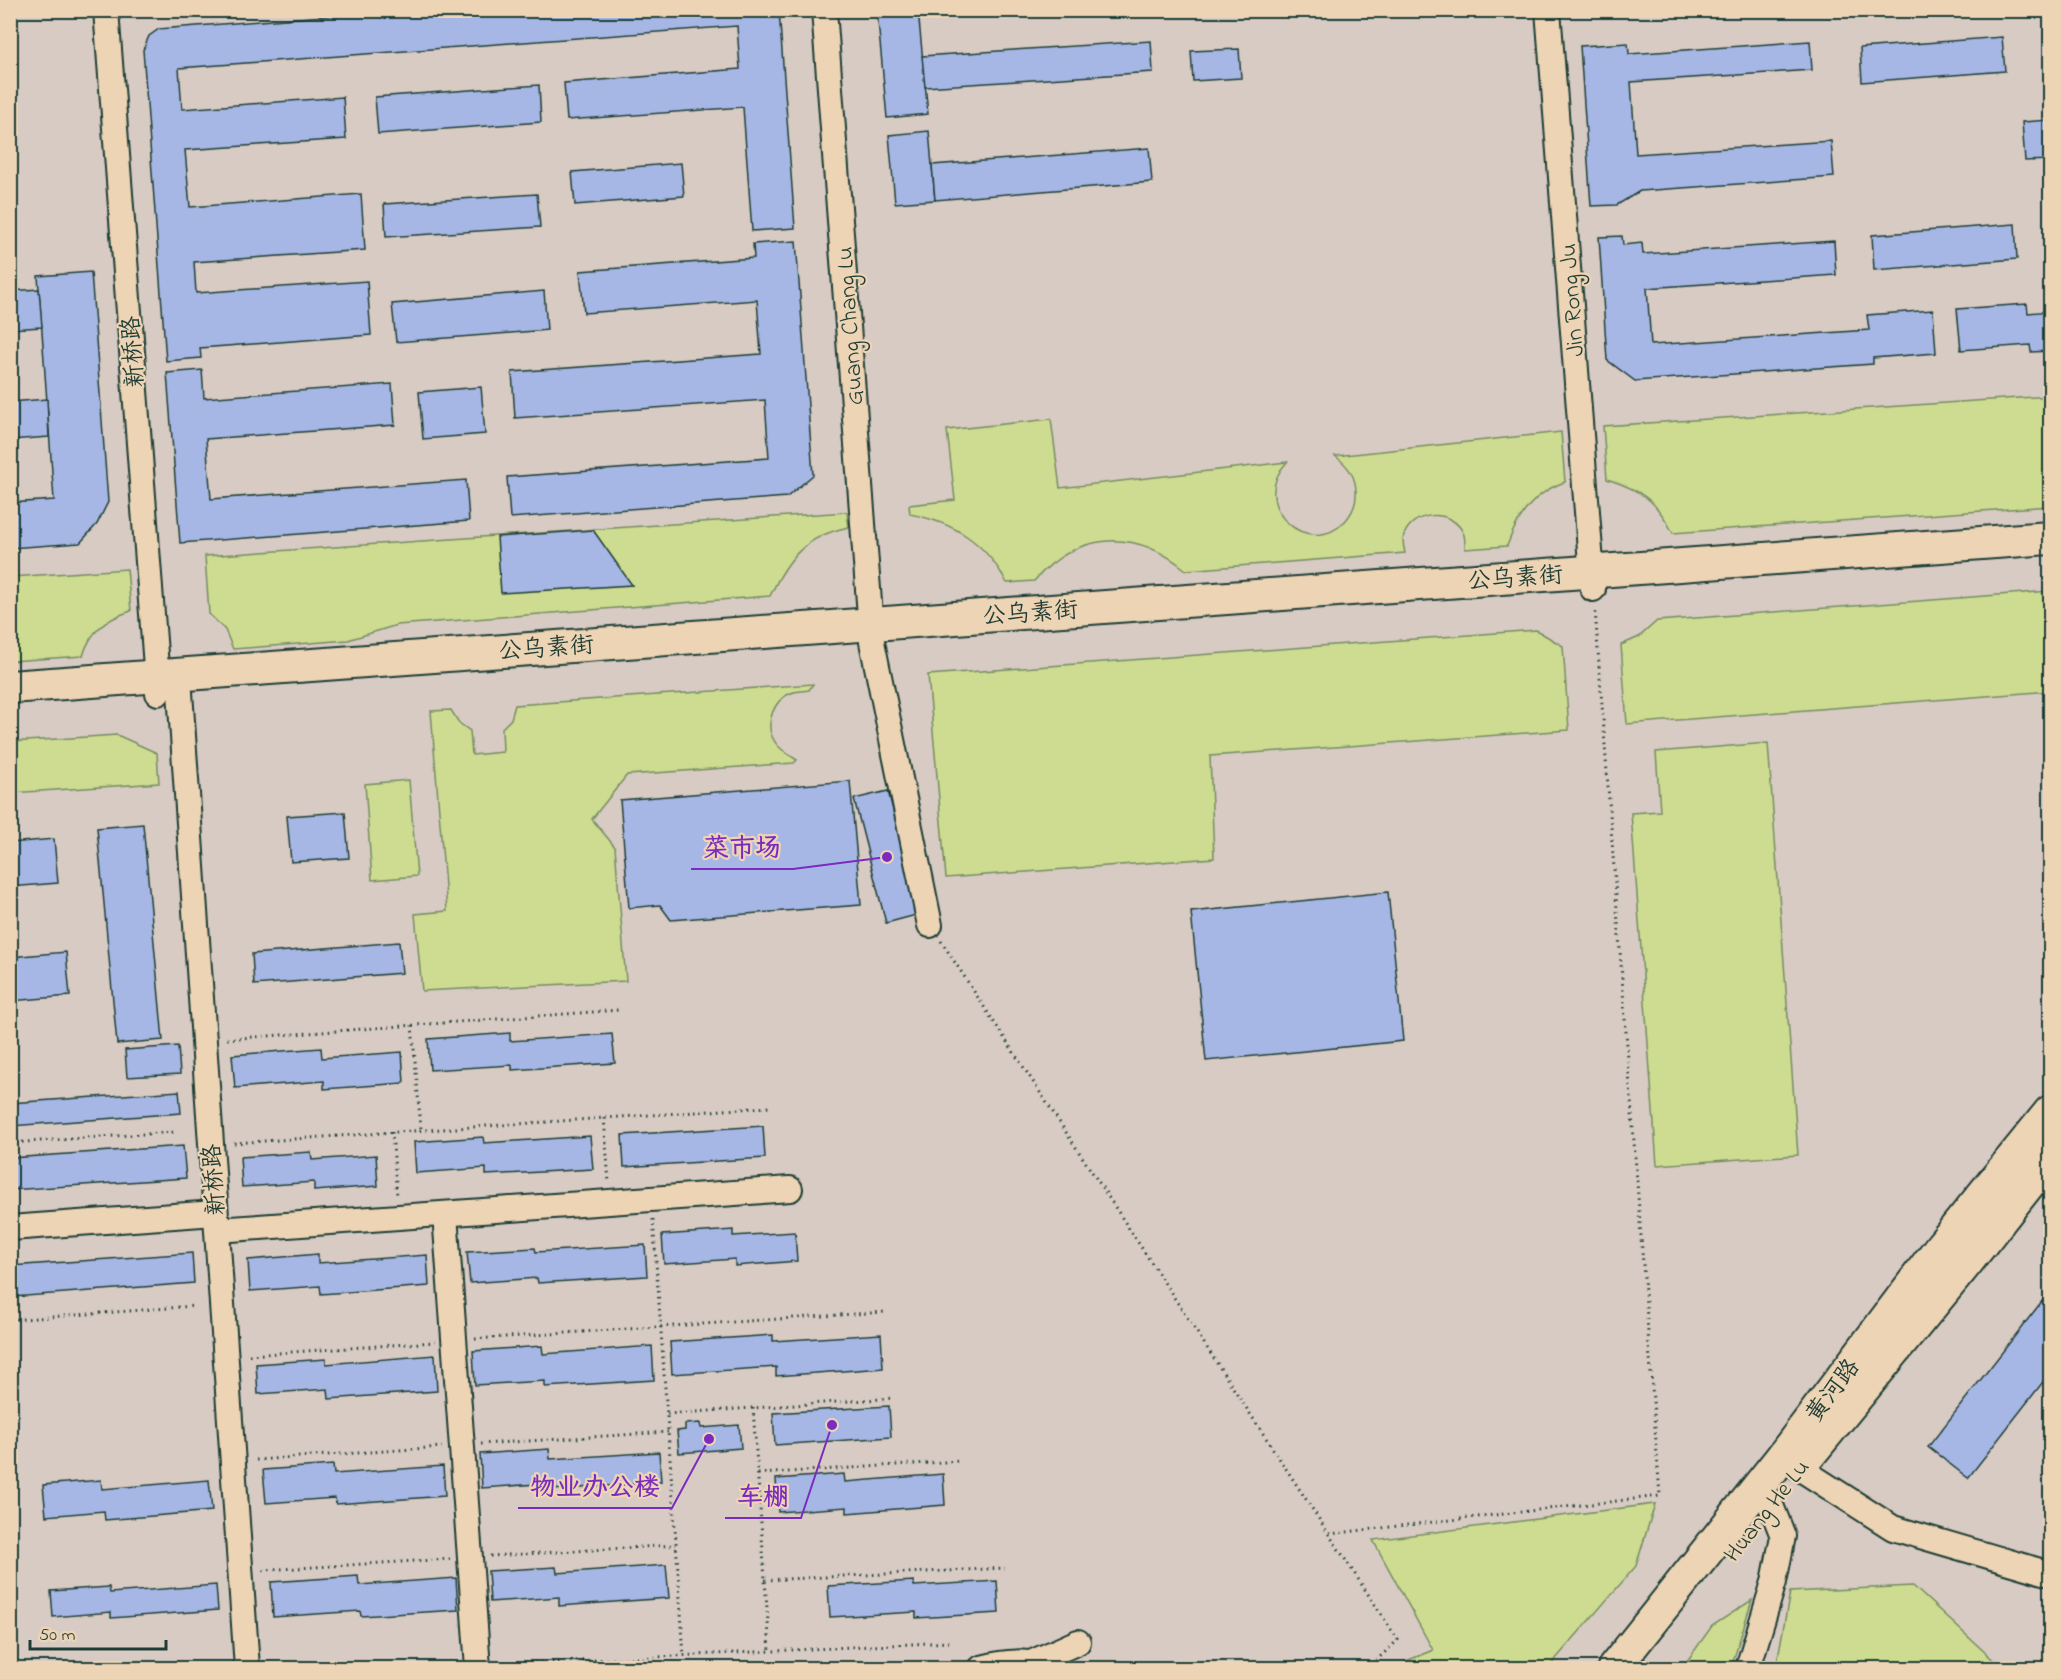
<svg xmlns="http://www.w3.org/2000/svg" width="2061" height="1679" font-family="'Indie Flower','LXGW WenKai TC',sans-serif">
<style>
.green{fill:#cddc90;stroke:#768c62;stroke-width:1.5}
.building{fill:#a6b7e6;stroke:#1f3d34;stroke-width:1.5}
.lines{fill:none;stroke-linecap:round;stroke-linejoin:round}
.minor-casing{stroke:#1f3d34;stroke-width:28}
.major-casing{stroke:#1f3d34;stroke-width:36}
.path{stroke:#1f3d34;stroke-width:3;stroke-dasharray:1.5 4.5;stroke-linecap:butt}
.minor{stroke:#edd4b5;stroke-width:24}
.major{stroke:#edd4b5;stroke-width:32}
.labels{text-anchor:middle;stroke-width:4.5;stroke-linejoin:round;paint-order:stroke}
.street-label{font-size:24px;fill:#1f3d34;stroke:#edd4b5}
.leader{fill:none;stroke:#7b2cbf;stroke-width:2}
.callout-dot{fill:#7b2cbf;stroke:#edd4b5;stroke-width:2}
.callout-label{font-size:26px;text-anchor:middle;font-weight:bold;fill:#7b2cbf;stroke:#edd4b5;stroke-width:4.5;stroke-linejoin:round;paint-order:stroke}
</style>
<rect width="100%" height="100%" fill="#d8cbc4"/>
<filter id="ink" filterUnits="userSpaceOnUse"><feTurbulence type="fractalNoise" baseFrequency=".0167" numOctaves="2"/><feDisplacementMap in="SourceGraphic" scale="12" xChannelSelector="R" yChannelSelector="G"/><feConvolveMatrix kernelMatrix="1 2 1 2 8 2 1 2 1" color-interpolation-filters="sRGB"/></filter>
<g filter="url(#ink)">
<g class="green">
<path d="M2050,396V506L1673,533C1656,500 1641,490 1607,479L1603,426Z"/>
<path d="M1051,419L1060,488L1287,462C1246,506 1310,561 1346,520C1352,513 1356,504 1356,495C1357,478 1348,465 1335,456L1561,432L1565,482C1534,492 1517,517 1507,546L1465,549C1465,545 1465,539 1464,535C1454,507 1409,510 1403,539C1403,543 1404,549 1405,553L1186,570C1135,528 1078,531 1034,581L1007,583C985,542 955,523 910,514L909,505L955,500L947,430Z"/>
<path d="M847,512L849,527C805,536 788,558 770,596L397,625L348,640L233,649L225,630L209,614L205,556Z"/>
<path d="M127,569L131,611C106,619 90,631 83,656L11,661V577Z"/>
<path d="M2050,591V691L1627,724L1621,645L1639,637L1657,621Z"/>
<path d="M1536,630L1563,646L1569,730L1210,756L1214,858L946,878L928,675Z"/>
<path d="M813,684L809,690C804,691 799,691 794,692C774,698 763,724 775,742C779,749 789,755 797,760L794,763L627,775L592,819L615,847L626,981L422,991L415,914L447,911L431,711L451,710L459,723L470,731L472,755L503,752L502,728L511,719L515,705Z"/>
<path d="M117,735L157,753L159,783L11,793V742Z"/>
<path d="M1768,743L1798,1155L1657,1165L1631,813L1660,811L1656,752Z"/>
<path d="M409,780L417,876L372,880L365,784Z"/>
<path d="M1655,1504L1636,1566L1548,1668H1389L1433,1650L1373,1540Z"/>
<path d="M1913,1586L2002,1668H1776L1790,1592Z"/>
<path d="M1752,1600L1731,1668H1682L1712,1626Z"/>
</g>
<g class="building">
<path d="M402,10H779L795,228L752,231L743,107L567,120L564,83L740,69L737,26L179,68L182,109L343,97L346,139L185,150L190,207L361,194L365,250L194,262L196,293L367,281L371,335L200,348L201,358L166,361L143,50L149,36L159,29Z"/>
<path d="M877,10H918L928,114L887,118Z"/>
<path d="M918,10H994L919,16Z"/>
<path d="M2002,37L2005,71L1862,82L1860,48Z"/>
<path d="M1151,41L1153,72L925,87L922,56Z"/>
<path d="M1810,41L1812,70L1631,82L1636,154L1831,141L1834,177L1640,191L1617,205L1591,206L1580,46L1628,43L1629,54Z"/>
<path d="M1239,49L1241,78L1193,81L1191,51Z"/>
<path d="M539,85L541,122L378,134L375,97Z"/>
<path d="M2050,120V160L2025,161L2022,122Z"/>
<path d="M929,131L935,200L895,203L889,135Z"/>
<path d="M1149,148L1152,182L935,200L932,165Z"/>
<path d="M681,163L684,196L575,205L572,172Z"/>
<path d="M537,194L540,227L386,237L384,204Z"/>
<path d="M2015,224L2017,259L1874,270L1872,235Z"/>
<path d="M1622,236L1623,245L1642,243L1643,254L1834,241L1836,275L1647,288L1651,345L1869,330L1867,315L1933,310L1936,353L1873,358V364L1635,381L1607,360L1599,237Z"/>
<path d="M796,241L813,475L787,497L510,518L507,477L769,458L765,400L515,418L512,372L761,354L757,300L584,313L580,271L754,258L753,244Z"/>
<path d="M91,272L108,502L97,524L80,543L10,548V503L54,500L38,276Z"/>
<path d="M39,289L42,327L10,329V291Z"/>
<path d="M544,291L547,330L396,342L392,304Z"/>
<path d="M2027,304L2028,313L2050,311V351L2031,352L2030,345L1961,350L1957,309Z"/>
<path d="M202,370L204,398L392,384L395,425L206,439L211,499L466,480L469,521L180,543L167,373Z"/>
<path d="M481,387L485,434L423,439L419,392Z"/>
<path d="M47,399L49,437L10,440V402Z"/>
<path d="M593,530L632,585L501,593L497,537Z"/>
<path d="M850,781L861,905L671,920L660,905L629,908L620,800Z"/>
<path d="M888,791L920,914L886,923L854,799Z"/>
<path d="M345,812L349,858L291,862L287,816Z"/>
<path d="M143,824L163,1040L117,1044L97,828Z"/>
<path d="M54,839L58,883L10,887V843Z"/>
<path d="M1388,892L1403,1041L1206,1061L1191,912Z"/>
<path d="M399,942L402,973L254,985L252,954Z"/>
<path d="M66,952L70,996L10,1001V957Z"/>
<path d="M510,1033V1041L612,1034L615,1063L512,1070V1065L430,1070L428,1039Z"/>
<path d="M178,1046L180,1074L127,1077L125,1050Z"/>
<path d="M321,1048L322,1058L402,1052L404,1083L324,1089V1081L235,1088L232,1055Z"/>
<path d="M179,1091L181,1113L11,1126L10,1103Z"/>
<path d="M763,1126L765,1158L624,1167L622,1135Z"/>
<path d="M590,1136L593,1169L486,1175V1168L416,1173L414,1142L483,1137L484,1143Z"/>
<path d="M183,1146L186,1178L10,1190V1158Z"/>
<path d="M311,1152L312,1160L376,1155L378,1186L314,1191V1182L242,1187L240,1157Z"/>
<path d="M733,1230V1236L795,1232L797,1261L735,1266V1259L664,1264L662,1235Z"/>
<path d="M645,1245L647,1276L538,1283L537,1278L470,1283L467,1252L535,1248L536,1252Z"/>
<path d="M192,1253L194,1283L13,1297L11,1266Z"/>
<path d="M318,1254V1263L427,1255L429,1286L321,1294L320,1286L250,1291L248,1260Z"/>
<path d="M2050,1291V1373L1968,1478L1928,1447Z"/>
<path d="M881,1334L883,1368L776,1376V1367L672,1374L670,1342L773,1335V1341Z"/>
<path d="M542,1346L543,1354L652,1346L654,1380L545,1387V1381L475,1385L473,1351Z"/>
<path d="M435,1355L437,1391L329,1399L328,1389L258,1394L256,1364L326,1359V1364Z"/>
<path d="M889,1406L891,1437L775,1445L773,1413Z"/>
<path d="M700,1423L701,1428L739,1425L741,1448L679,1453L677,1431L685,1430V1424Z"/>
<path d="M549,1449L550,1459L659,1452L661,1482L552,1490L551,1483L482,1488L480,1454Z"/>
<path d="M333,1465L334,1474L443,1466L445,1496L336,1504L335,1498L266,1503L263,1470Z"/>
<path d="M844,1474L845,1482L943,1474L945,1505L847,1513V1507L778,1512L776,1479Z"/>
<path d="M101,1480L102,1489L209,1480L212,1511L105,1520L104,1511L46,1516L43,1485Z"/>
<path d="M666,1565L669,1598L559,1606V1597L490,1602L488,1571L556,1567L557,1573Z"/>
<path d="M358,1576L359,1585L456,1578L458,1610L361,1616L360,1611L273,1617L271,1582Z"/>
<path d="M914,1581V1586L997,1581L999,1613L916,1618V1612L830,1617L828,1586Z"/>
<path d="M216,1585L218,1610L111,1618V1612L53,1617L51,1591L109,1587L110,1593Z"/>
</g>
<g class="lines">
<defs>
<g id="minor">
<path d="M106,10L158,693"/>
<path d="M824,10L872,642L930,925"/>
<path d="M1548,10L1593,589"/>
<path d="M180,692L247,1668"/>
<path d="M445,1214L478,1668"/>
<path d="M10,1228L215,1213"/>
<path d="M217,1230L790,1189"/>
<path d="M1782,1457L1893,1528L2050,1574"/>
<path d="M1033,1662L1078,1642"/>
<path d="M981,1668C1007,1661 1026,1660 1051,1668"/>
<path d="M1748,1668L1774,1582L1783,1536L1770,1503L1755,1491"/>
</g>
<g id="major">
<path d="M10,687L2050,538"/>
<path d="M1809,1455L1967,1262L2050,1157"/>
<path d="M1614,1668L1782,1457L1942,1245L2050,1112"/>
</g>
</defs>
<use href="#minor" class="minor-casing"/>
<use href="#major" class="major-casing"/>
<g class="path">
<path d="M941,941L1398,1640L1368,1668"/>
<path d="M412,1025L421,1130"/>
<path d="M227,1039L619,1010"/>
<path d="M604,1118L609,1182"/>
<path d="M392,1132L397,1196"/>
<path d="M10,1143L175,1132"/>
<path d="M234,1143L769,1107"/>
<path d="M653,1219L684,1655"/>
<path d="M10,1320L195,1306"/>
<path d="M475,1339L885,1312"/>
<path d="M249,1355L435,1342"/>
<path d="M753,1408L770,1651"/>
<path d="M667,1414L894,1398"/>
<path d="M481,1444L668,1432"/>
<path d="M256,1460L442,1447"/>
<path d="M758,1474L959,1461"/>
<path d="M1329,1534L1660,1496L1595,609"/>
<path d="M490,1556L676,1545"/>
<path d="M263,1570L450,1559"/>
<path d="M765,1580L1005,1568"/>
<path d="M498,1665L950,1642"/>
<path d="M427,1668L459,1667"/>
</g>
<use href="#minor" class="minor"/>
<use href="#major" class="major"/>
</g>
</g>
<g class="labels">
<g class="street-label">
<text transform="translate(1571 300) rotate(-94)" y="8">Jin Rong Ju</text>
<text transform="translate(849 326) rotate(-94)" y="8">Guang Chang Lu</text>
<text transform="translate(132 352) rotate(-94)" y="8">新桥路</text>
<text transform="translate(1515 577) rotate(-4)" y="8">公乌素街</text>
<text transform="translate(1030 612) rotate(-4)" y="8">公乌素街</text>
<text transform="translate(546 647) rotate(-4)" y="8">公乌素街</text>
<text transform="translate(213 1180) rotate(-94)" y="8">新桥路</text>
<text transform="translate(1832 1390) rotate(-53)" y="8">黄河路</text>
<text transform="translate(1766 1510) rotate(-52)" y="8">Huang He Lu</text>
</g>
</g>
<path class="leader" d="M887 857L793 869H691M709 1439L672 1508H518M832 1425L801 1518H725"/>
<g class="callout-dot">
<circle cx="887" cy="857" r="6"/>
<circle cx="709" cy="1439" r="6"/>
<circle cx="832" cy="1425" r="6"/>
</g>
<g class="callout-label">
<text x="742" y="856">菜市场</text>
<text x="595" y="1495">物业办公楼</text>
<text x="763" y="1505">车棚</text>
</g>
<rect width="2061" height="1679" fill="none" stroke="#edd4b5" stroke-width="36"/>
<rect x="18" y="18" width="2025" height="1643" fill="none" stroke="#1f3d34" stroke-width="2" filter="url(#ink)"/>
<path d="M30 1640v9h136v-9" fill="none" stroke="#1f3d34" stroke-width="3"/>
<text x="39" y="1640" font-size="18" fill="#1f3d34" stroke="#edd4b5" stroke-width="4.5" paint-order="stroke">50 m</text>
</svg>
